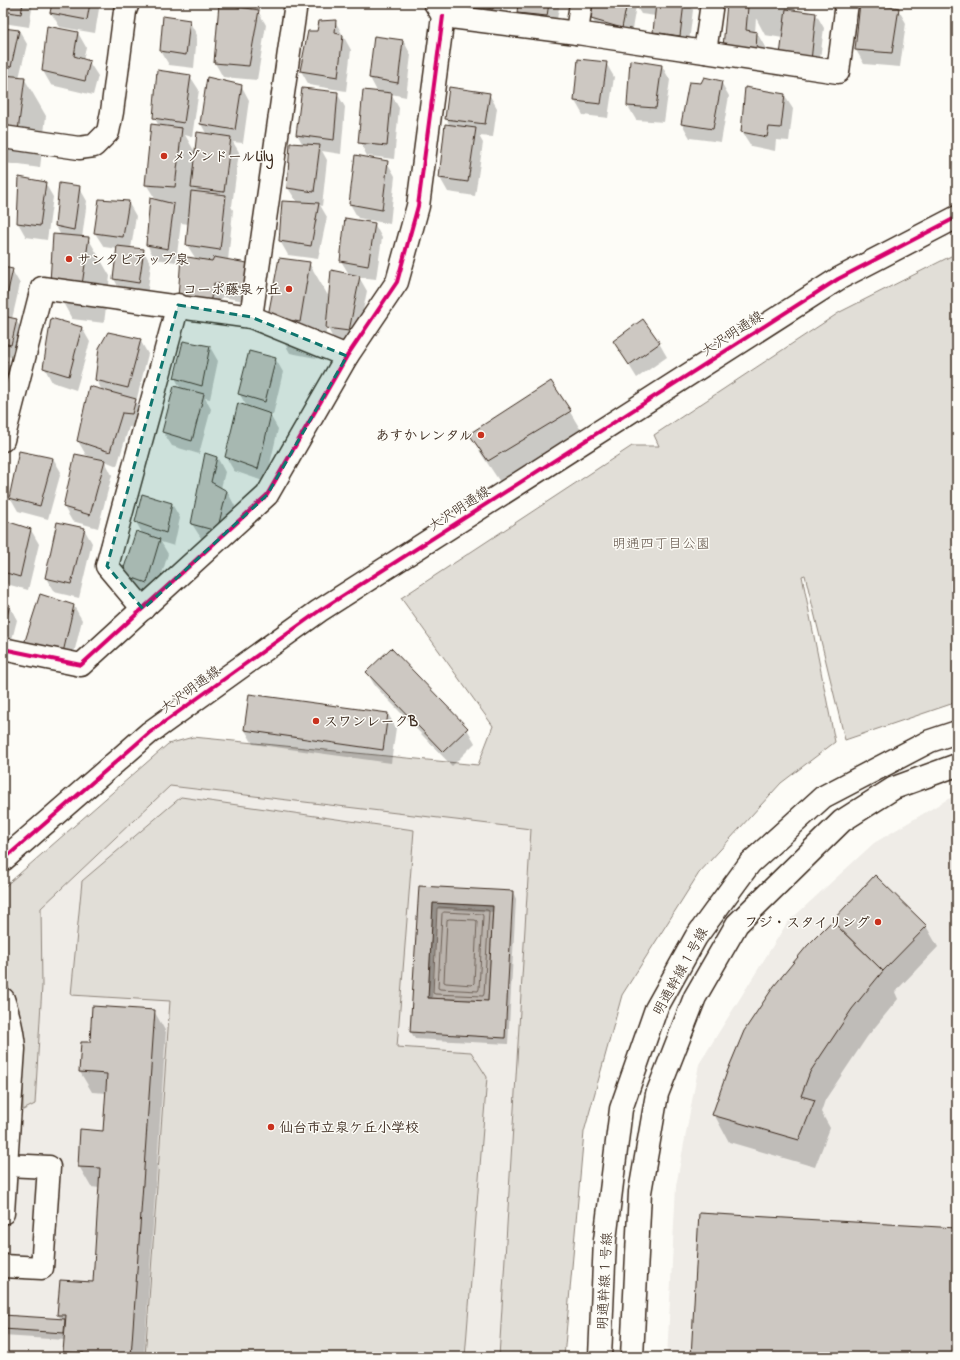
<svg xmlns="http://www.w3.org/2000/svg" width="960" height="1360" font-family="'Indie Flower','Klee One',sans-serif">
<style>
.built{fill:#efece7}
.green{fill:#e1ded7;stroke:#8e847a}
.water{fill:#bbb4ad;stroke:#887d74}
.shadow{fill:#0003;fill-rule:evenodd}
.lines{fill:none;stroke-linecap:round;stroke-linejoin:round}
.shore{stroke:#6e6157;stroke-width:1}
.building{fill:#cdc8c2;stroke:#3b2a1e;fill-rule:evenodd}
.minor-casing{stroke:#3b2a1e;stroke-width:25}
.minor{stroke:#fdfcf7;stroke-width:22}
.cycleway-casing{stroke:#fdfcf7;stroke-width:6}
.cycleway{stroke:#d6006c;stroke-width:4}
.marked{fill:#0f766e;fill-opacity:0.2;stroke:#0f766e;stroke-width:3;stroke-dasharray:8 5;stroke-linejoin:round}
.poi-dot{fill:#c8321e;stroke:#fdfcf7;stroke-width:1.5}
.labels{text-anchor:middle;stroke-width:3;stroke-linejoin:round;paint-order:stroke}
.poi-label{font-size:14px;font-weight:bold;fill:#3b2a1e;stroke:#fdfcf7;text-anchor:start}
.street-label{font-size:14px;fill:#3b2a1e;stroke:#fdfcf7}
.park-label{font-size:14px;fill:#64574c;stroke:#fdfcf7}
</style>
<rect width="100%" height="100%" fill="#fdfcf7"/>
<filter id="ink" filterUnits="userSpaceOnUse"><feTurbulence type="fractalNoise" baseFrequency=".025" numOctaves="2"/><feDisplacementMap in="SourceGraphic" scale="8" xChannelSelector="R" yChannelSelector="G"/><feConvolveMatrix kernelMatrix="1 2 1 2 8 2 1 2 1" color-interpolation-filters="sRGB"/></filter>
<g filter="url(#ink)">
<g class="built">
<path d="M185,746L565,781L522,1357H3V896Z"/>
<path d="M957,796V1357H667L676,1186L699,1064L787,923L874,843L948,799Z"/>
</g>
<g class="green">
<path d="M957,253V702L845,740L805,575L802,576L835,742L781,783L699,873L622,995L584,1132L564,1357H499L531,829L170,786L41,908L42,986L35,1104L23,1110V1035L17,1002L3,978V888L168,744L193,737L478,765L493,726L401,598L632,446H659L654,435L840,312Z"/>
<path d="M181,797L414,830L397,1047L471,1052L487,1077L465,1357H145L170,1001L71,995L82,881Z"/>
</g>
<path class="water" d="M433,903L493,906L488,1001L428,998Z"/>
<g class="shadow">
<path d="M3,3H33L29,27L3,23Z"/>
<path d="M53,3H100L95,33L60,27L51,13Z"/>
<path d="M462,3H503L501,22L470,18Z"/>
<path d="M519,3H560L555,30L526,26L518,12Z"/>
<path d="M594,3H689L693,10L688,50L662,46L654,32L656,16L641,14L636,6L630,41L601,33L592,19Z"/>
<path d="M747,3H796L795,11L816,14L824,28L818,74L783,38L765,35L756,18L755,33H757L765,47L764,65L728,4L750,8Z"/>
<path d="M861,3H868L898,9L906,23L900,67L864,64L856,50Z"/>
<path d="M258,11L266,25L257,80L223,77L215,63Z"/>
<path d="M189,21L197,35L194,68L169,65L161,51Z"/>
<path d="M335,21L351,50L346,91L309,85L301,71L318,32Z"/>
<path d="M3,29L19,30L27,44L19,78H24L46,116L40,168L5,163L3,159Z"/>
<path d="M78,33L86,47L83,60L89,62L98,76L93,95L51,85L43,71Z"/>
<path d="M375,37L403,40L411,55L406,97L391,94L399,108L394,159L368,156V158L360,142L378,93L370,78Z"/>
<path d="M606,63L614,77L608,118L583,115L575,101Z"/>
<path d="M662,66L670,80L664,122L636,120L628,106Z"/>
<path d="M190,76L199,90L192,137L185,135L196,154L207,135L201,124L208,78L241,85L249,100L243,143L233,142L239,152L232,206H231L233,210L228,261L247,264L255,278L251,302L222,297L217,316L187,311L196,259L187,245L189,224L181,223L176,262L155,259L147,245L156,200L146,184L159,126L154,117Z"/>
<path d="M721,82L729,96L721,142L690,138L682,124Z"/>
<path d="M337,93L345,107L341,154L322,151L327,160L322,206L320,205L327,217L318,259L288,255L280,241L283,202H297L288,188L303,145L297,134Z"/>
<path d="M489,94L497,108L493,137L479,136L483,143L475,196L448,192L440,178L450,126L446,118Z"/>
<path d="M784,95L793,109L789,141L776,140L775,151L751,146L742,132Z"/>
<path d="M387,162L395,176L390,224L358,218L350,204Z"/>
<path d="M45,183L53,197L47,240L26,237L18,223Z"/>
<path d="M79,187L87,201L82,238H88L110,276L104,323L72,319L51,281L61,236L56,226Z"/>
<path d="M100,200L128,202L136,216L131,249L143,250L151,264L147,297L122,293L114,279L118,249L104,247L95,233Z"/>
<path d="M346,220L374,223L382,238L376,279L359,277L367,291L356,344L335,342L327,327L321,359L290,353L269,316L309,263L330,299L349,274L341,261Z"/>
<path d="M3,268L12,270L20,284L12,319L16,320L24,334L19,359L3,355Z"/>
<path d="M82,328L90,342L76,390L52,382L44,367Z"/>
<path d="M140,340L148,354L136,402L143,414L140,428L129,427L117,466L105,461L112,475L98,528L72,521L64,507L95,458L86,455L78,441L102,390L96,380Z"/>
<path d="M614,341L659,343L667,357L637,378Z"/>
<path d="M183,342L210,347L218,361L210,399L205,398L211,409L199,454L172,446L163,432L181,389L175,378Z"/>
<path d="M275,358L283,372L273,415H270L278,429L266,482L234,471L226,457L247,407L239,393Z"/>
<path d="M3,360L6,361L14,375L3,399Z"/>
<path d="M570,412L582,432L500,482L482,455L470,434Z"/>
<path d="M217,457L225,472L221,488L227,491L235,506L225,545L201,538L192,524Z"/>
<path d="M53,458L61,472L48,519L18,511L10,497Z"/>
<path d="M172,504L180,518L174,546L161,542L168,554L155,597L132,588L123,574L143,535L136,522Z"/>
<path d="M3,521L31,530L39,544L28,590L3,583Z"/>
<path d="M84,529L92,543L79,598L54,592L46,578Z"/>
<path d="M41,595L74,606L82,620L70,670Z"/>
<path d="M3,604L9,605L17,620L8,655L3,654Z"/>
<path d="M391,649L467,729L475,743L452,766L375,686L367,672Z"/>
<path d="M388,714L396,728L391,763L253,744L245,730Z"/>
<path d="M420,887L513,892L516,899L508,1044L415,1039L411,1032ZM437,909L494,912L489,1002L432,999Z"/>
<path d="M926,926L938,947L895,992L898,999L867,1037L825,1100L821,1112L830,1128L815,1167L729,1142L714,1114Z"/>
<path d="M154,1011L166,1032L144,1357H67L64,1352L65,1340L3,1336V1316L61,1319L58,1315L94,1283L100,1188L91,1187L79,1166L104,1132L107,1093L92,1092L80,1072Z"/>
</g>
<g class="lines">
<g class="shore">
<path d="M439,907L487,910L489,911L484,994L483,996L435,994L433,993L437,909Z"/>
<path d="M444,912L482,914L483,916L479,989L478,991L440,989L438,988L442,914Z"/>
<path d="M450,919L475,920L477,921L474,983L472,985L446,983L444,982L447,920Z"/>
</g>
</g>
<g class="building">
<path d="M3,3H23L21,14L3,11Z"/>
<path d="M52,3H90L87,20L50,13Z"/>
<path d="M461,3H494L493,9Z"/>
<path d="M518,3H549L547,16L517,13Z"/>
<path d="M593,3H627L622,28L591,19Z"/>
<path d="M656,3H684L680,36L653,32Z"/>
<path d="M727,3L748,7L746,30L757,32L756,51L723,47Z"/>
<path d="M860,3H873L899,8L892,53L855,50Z"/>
<path d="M219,4L259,10L249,66L214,63Z"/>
<path d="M786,9L816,13L811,61L780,55Z"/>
<path d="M163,16L190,20L186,55L160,51Z"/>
<path d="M336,20L335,33L343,35L338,77L300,71L308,31H317L319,21Z"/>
<path d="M47,26L78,32L74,56L90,61L85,81L42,71Z"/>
<path d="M3,28L19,30L11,67L3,66Z"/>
<path d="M374,36L403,40L398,83L369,78Z"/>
<path d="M578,59L607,62L601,104L574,101Z"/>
<path d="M630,60L662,65L656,108L627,106Z"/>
<path d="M157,70L191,75L184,123L153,118Z"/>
<path d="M3,75L25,77L18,131L3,128Z"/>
<path d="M207,77L242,85L235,130L200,124Z"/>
<path d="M704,77L722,81L713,129L681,124L689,82L701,83Z"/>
<path d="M449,87L490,93L485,124L445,119Z"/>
<path d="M745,87L785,94L781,128L769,127L767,137L741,132Z"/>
<path d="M302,88L338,92L334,140L296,135Z"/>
<path d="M363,90L392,93L387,146L358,143Z"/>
<path d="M151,124L182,128L175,187L145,185Z"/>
<path d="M445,124L476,128L468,182L439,178Z"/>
<path d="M197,132L231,137L224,192L191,188Z"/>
<path d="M290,143L320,145L314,192L287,188Z"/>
<path d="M355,155L388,161L382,210L349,204Z"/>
<path d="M19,177L46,182L40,226L17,223Z"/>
<path d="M59,183L80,186L74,230L55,226Z"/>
<path d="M191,191L226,195L220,250L186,245Z"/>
<path d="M150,198L174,204L168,249L146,245Z"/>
<path d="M99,199L129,201L123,237L94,233Z"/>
<path d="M282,201L319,203L311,246L279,241Z"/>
<path d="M345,218L375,223L368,266L340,261Z"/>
<path d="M53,234L89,237L82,285L50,282Z"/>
<path d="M117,246L144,249L139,283L113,279Z"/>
<path d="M181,256L212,261L214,257L247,263L244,288L214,283L210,303L178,298Z"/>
<path d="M279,258L310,262L300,322L268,316Z"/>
<path d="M3,267L13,269L4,309H3Z"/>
<path d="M331,270L360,276L349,331L326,328Z"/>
<path d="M3,316L17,319L11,345L3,343Z"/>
<path d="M51,318L82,327L69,376L43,368Z"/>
<path d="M643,319L660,343L629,365L613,341Z"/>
<path d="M108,332L141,339L128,388L95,380L99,348Z"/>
<path d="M183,341L210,346L202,386L174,378Z"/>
<path d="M249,351L276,358L265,402L238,394Z"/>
<path d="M3,359L7,361L3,374Z"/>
<path d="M551,381L571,411L488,461L469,434Z"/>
<path d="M89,386L136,399L132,414L122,413L110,452L77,441Z"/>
<path d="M174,386L204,394L192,441L162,432Z"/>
<path d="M238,403L271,414L258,469L225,457Z"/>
<path d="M19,451L53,458L40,506L9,498Z"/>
<path d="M205,453L217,457L211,482L227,491L217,531L191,524Z"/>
<path d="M75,454L105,460L90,515L63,507Z"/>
<path d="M142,494L172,503L166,533L135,522Z"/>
<path d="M3,520L31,529L20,577L3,572Z"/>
<path d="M57,522L85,528L71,584L45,578Z"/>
<path d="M136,531L160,539L147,583L122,574Z"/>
<path d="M40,594L74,605L62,657L24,644Z"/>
<path d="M3,602L10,605L3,631Z"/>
<path d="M391,648L468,728L443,752L366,672Z"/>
<path d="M249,694L388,713L383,750L244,730Z"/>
<path d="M875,875L927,926L883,971L832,921Z"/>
<path d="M419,886L513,891L505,1038L410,1032ZM433,903L493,906L488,1001L428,998Z"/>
<path d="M832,921L883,971L852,1009L810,1072L801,1096L815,1100L799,1140L712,1115L727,1072L744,1031L774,986L807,946Z"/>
<path d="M92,1006L155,1010L131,1357H84V1353L63,1352L66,1315H57L60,1280L93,1282L100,1168L78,1167L79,1147L80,1129L103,1131L107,1074L79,1072L81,1042H90Z"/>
<path d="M699,1213L957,1228V1357H691Z"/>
<path d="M3,1315L65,1319L64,1333L3,1329Z"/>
</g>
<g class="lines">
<defs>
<g id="minor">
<path d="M435,3L443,16L577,33L838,72L847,3"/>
<path d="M577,33L581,3"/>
<path d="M705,52L712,3"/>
<path d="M3,137L79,148L94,146L108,132L112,112L125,11L128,3"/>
<path d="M251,317L296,3"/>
<path d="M3,440L42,288L251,317L347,356"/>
<path d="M143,609L107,566L178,305"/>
<path d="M3,649L81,665L267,495L347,356L397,282L418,206L443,16"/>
<path d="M3,860L149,733L319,611L838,279L957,217"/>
<path d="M3,999C9,1016 13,1031 14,1049L6,1165L49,1167L42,1268L3,1266"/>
<path d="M3,1213L6,1165"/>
<path d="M600,1357L605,1240L621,1109L656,1009L696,937L750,863L823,797L930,741L957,732"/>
<path d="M632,1357L640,1192L657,1094L695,997L737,924L842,821L894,788L957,765"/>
</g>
</defs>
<use href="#minor" class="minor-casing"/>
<use href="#minor" class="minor"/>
<defs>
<g id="cycleway">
<path d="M3,649L81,665L267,495L347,356L397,282L418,206L443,16"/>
<path d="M3,860L149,733L319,611L838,279L957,217"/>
</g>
</defs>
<use href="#cycleway" class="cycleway-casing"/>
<use href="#cycleway" class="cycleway"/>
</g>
</g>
<path class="marked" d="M178,305L251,317L347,356L267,495L143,609L107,566Z"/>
<g class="poi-dot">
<circle cx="164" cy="156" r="4"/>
<circle cx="69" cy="259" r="4"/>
<circle cx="289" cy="289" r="4"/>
<circle cx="481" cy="435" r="4"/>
<circle cx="316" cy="721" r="4"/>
<circle cx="878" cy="922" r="4"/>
<circle cx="271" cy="1127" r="4"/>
</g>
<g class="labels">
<g class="poi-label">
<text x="172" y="161">メゾンドールLily</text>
<text x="77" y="264">サンタピアップ泉</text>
<text x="281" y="294" text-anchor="end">コーポ藤泉ヶ丘</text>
<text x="473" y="440" text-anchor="end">あすかレンタル</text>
<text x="324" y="726">スワンレークB</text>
<text x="870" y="927" text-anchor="end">フジ・スタイリング</text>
<text x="279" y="1132">仙台市立泉ケ丘小学校</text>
</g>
<g class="street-label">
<text transform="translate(732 333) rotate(-33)" y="5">大沢明通線</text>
<text transform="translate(459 508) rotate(-33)" y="5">大沢明通線</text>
<text transform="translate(190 689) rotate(-36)" y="5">大沢明通線</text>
<text transform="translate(680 971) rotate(-61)" y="5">明通幹線１号線</text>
<text transform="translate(604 1281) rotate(-87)" y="5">明通幹線１号線</text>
</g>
<g class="park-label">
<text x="661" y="548">明通四丁目公園</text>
</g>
</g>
<rect width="960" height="1360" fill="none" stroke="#fdfcf7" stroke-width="16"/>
<rect x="8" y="8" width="944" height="1344" fill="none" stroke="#3b2a1e" stroke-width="1.5" filter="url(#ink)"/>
</svg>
